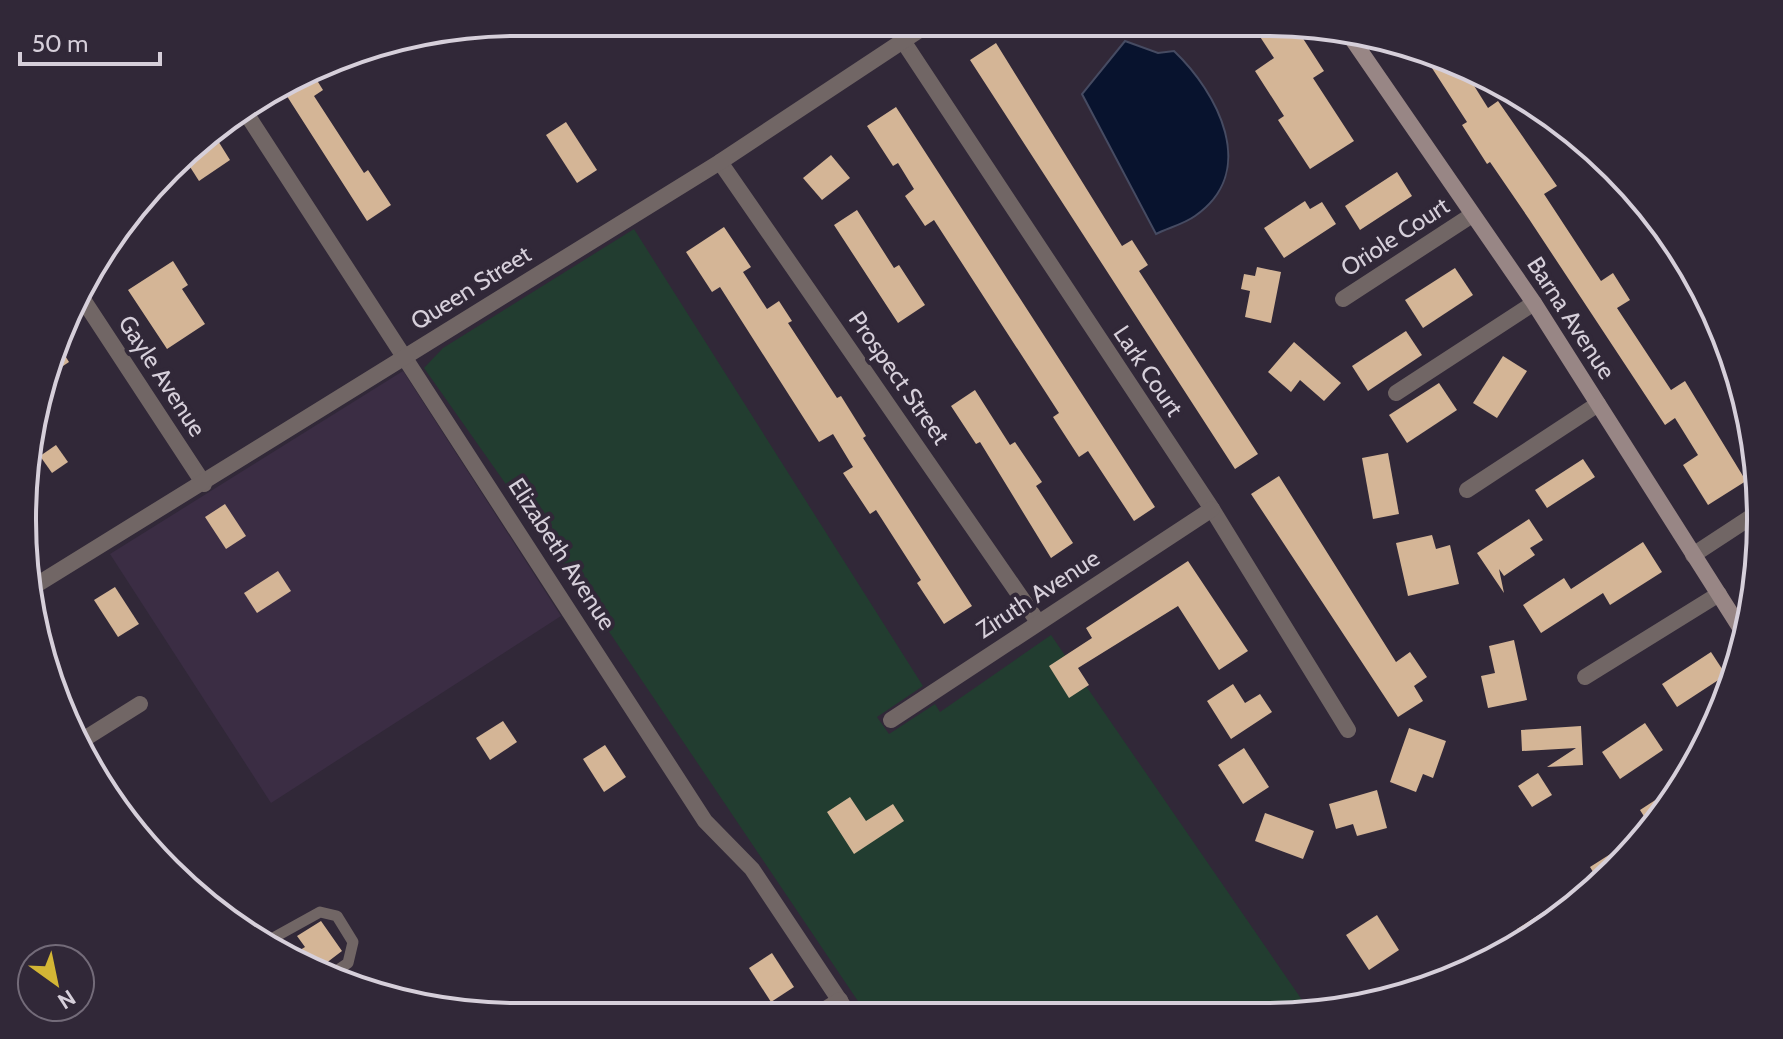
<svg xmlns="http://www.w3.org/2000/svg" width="1783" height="1039" font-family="Cabin,sans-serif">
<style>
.built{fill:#3b2d44}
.green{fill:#223d30}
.water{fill:#08132e;stroke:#464b62;stroke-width:2}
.building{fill:#d4b596}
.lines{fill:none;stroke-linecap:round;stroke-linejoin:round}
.lane{stroke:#716665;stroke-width:11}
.street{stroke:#716665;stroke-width:16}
.secondary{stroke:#988685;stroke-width:16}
.labels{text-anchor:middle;stroke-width:8;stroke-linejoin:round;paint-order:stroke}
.street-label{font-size:24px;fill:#d6cfda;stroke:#312838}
.rim{fill:none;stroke:#d6cfda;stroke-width:4}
</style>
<rect width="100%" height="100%" fill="#312838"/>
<path class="built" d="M403,371L561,616L271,803L110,554Z"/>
<path class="green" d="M634,229L923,686L877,717L889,734L935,704L940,712L1051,635L1311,1013L1296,1016H868L587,599L424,368L443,348Z"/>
<path class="water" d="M1125,41L1158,53L1174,51C1217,92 1260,171 1195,216C1184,224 1168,228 1156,234L1082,94Z"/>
<g class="building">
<path d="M1251,23H1293L1324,71L1313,78L1354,141L1310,169L1278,120L1284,116L1255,71L1274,58Z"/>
<path d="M996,43L1122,246L1132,240L1148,265L1139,271L1258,454L1235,469L970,60Z"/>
<path d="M1419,48L1473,73L1468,76L1488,108L1498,101L1557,186L1544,194L1601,281L1613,273L1630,300L1617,308L1671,390L1685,381L1746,481L1708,505L1683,465L1698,455L1675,418L1665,425L1529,219L1490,162L1487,164L1462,125L1467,122Z"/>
<path d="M313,74L323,90L314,96L364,173L368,170L391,205L367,221L283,90Z"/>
<path d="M896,107L1155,507L1134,521L1088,451L1079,457L1053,417L1059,413L934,220L925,226L905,196L914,189L898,163L893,166L867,126Z"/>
<path d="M566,122L597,170L577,183L546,135Z"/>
<path d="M215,136L230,160L199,181L185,159Z"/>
<path d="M831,155L850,178L822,200L803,178Z"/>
<path d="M1397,172L1412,196L1360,230L1345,206Z"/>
<path d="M1305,201L1310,209L1322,202L1336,224L1284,258L1264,228Z"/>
<path d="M857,210L894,268L899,265L925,305L898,323L834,225Z"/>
<path d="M724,227L751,267L743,272L767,309L779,301L792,321L788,323L837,398L841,396L866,436L863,438L972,606L944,624L917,583L921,580L876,510L870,514L843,473L853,467L833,434L819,442L720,287L712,292L686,252Z"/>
<path d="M173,261L188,285L182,289L205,324L167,349L128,290Z"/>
<path d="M1257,267L1281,272L1271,323L1245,317L1250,291L1241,289L1244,274L1255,276Z"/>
<path d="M1455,268L1473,295L1423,328L1405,300Z"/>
<path d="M1406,331L1422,355L1368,391L1352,366Z"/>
<path d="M1294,342L1341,383L1324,401L1300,380L1291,392L1268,372Z"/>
<path d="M57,343L69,362L45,378L48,360Z"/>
<path d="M1503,356L1527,371L1497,418L1473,403Z"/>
<path d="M1439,383L1457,410L1407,443L1389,415Z"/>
<path d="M975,390L1010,445L1015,442L1042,482L1036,486L1073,543L1051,558L980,442L976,444L951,406Z"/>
<path d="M56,445L68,462L52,473L40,456Z"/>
<path d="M1388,453L1399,514L1373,519L1362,458Z"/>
<path d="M1583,459L1595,477L1547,508L1535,490Z"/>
<path d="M1279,476L1396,662L1410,652L1427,677L1414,686L1423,701L1398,717L1251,494Z"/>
<path d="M225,504L246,536L226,549L205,517Z"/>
<path d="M1529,519L1543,540L1530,548L1535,555L1504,576L1499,569L1504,593L1477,553Z"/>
<path d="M1432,535L1436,549L1450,545L1459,584L1408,596L1396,543Z"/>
<path d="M1643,542L1662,572L1610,605L1603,593L1541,633L1523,605L1564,578L1571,589Z"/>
<path d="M1188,561L1248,651L1219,670L1178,606L1078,668L1089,685L1069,698L1049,666L1092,638L1086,628Z"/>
<path d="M278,571L291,591L257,613L244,593Z"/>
<path d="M115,587L139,624L118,637L94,600Z"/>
<path d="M1514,640L1527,700L1488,708L1481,676L1495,673L1489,646Z"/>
<path d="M1711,652L1726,675L1677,707L1662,684Z"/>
<path d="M1233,684L1245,703L1260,694L1272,712L1231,739L1207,701Z"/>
<path d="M503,721L517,742L490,760L476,738Z"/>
<path d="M1645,723L1663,750L1620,779L1602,752Z"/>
<path d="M1581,726L1583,765L1547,767L1576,748L1522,751L1521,730Z"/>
<path d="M1409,728L1446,741L1433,778L1423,774L1416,792L1390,782Z"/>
<path d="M605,745L626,777L604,792L583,759Z"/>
<path d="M1244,748L1269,787L1243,804L1218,765Z"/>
<path d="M1538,773L1552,795L1532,807L1518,786Z"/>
<path d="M1683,782L1677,796L1650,826L1640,810Z"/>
<path d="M1377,790L1387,828L1357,836L1353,824L1336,829L1329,804Z"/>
<path d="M850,797L866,821L893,804L904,821L854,854L827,812Z"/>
<path d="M1265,813L1314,831L1303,859L1255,841Z"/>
<path d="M1634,839L1637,842L1600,883L1590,867Z"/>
<path d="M1559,902L1566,912L1525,941L1517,929Z"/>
<path d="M1377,915L1399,950L1369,970L1346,935Z"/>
<path d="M321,921L342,951L317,970L290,956L305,947L297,936Z"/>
<path d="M772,953L794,987L771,1002L749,968Z"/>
</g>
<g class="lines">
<path class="lane" d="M264,943L320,912L337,916L353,942L348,963L329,976"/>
<g class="street">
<path d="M903,41L1212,509L1348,730"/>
<path d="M244,110L705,821L752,869L850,1016"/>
<path d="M720,162L1038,622"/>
<path d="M80,295L204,484"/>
<path d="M1343,299L1472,215"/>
<path d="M1396,393L1534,303"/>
<path d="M1467,490L1598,404"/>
<path d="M1693,555L1751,517"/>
<path d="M33,587L720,162L930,23"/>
<path d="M1585,677L1719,594"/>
<path d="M891,720L1212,509"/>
<path d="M81,741L140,704"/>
<path d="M814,1016L840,1000"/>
</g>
<path class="secondary" d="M1348,33L1534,303L1744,634"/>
</g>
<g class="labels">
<g class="street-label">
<text transform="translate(1395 237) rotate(-33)" y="8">Oriole Court</text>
<text transform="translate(471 288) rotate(-32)" y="8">Queen Street</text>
<text transform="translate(1571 318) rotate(57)" y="8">Barna Avenue</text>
<text transform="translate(1148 371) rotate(56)" y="8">Lark Court</text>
<text transform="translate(162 376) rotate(57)" y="8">Gayle Avenue</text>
<text transform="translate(899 378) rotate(55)" y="8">Prospect Street</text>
<text transform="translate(562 554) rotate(57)" y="8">Elizabeth Avenue</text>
<text transform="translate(1038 594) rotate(-33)" y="8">Ziruth Avenue</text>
</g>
</g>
<path d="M0 0H1783V1039H0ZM519 36H1264A483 483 0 0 1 1747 519V520A483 483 0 0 1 1264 1003H519A483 483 0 0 1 36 520V519A483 483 0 0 1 519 36Z" fill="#312838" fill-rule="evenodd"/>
<path class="rim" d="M519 36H1264A483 483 0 0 1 1747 519V520A483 483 0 0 1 1264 1003H519A483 483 0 0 1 36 520V519A483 483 0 0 1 519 36Z"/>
<g transform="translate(56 983) rotate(147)"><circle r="38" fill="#312838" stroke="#736b79" stroke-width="2"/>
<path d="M0-6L14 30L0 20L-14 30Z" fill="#d3b635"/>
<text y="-12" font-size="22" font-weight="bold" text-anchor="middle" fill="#d6cfda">N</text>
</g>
<path d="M20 52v12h140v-12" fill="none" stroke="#d6cfda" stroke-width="4"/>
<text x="32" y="52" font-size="24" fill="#d6cfda" stroke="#312838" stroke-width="6" paint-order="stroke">50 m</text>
</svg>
